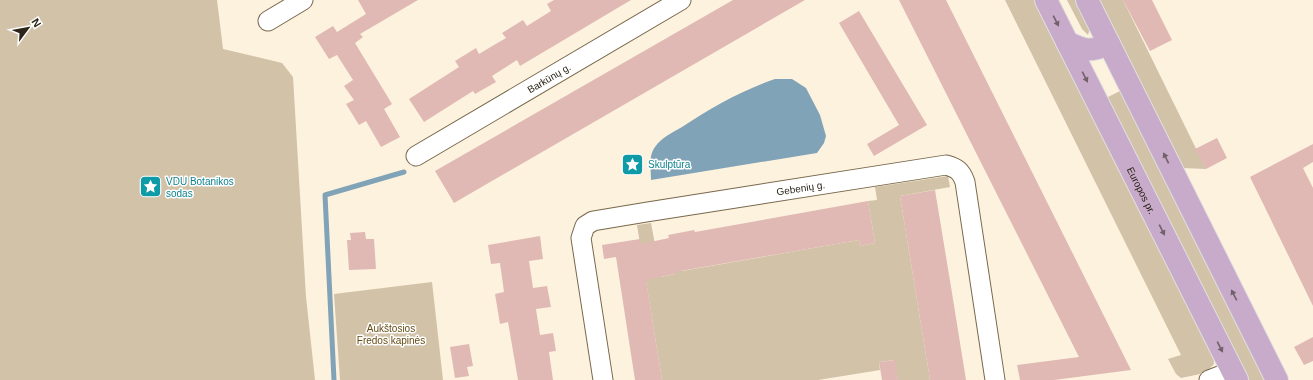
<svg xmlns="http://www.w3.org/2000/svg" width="1313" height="380" font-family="Arial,sans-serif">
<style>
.green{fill:#d1c2a8}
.water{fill:#80a3b7}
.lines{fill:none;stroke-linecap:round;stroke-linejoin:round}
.stream{stroke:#80a3b7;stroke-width:5}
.building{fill:#e0b9b4}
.minor-casing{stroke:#78684c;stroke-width:21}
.major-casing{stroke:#e1e0df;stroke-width:24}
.minor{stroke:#fff;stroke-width:19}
.major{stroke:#c8aaca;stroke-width:22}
.oneway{fill:#726169}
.labels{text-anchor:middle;stroke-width:3;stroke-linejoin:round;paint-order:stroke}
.street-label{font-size:10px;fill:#2b2519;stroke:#fff}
.culture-label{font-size:10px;fill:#0d838f;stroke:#fff;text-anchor:start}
.park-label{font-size:10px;fill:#644a12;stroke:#fff}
</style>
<rect width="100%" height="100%" fill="#fdf2de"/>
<g class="green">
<path d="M0,0H217L223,49L282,63L293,77L306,297L315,380H0Z"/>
<path d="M1005,0H1035L1213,352L1214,364L1205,373L1181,378L1176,374L1168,359L1181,355Z"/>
<path d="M1067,0H1076L1090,28L1088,35L1082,29Z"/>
<path d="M1099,0H1123L1206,169L1182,168Z"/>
<path d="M1122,90L1266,380H1248L1106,98Z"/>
<path d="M948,176L950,187L900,196L930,380H898L894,360L879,362L880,370L818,380H662L637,225L651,223L661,277L675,274L673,265L682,271L859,240L860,246L875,243L868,201L877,200L875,187Z"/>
<path d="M432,282L443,380H340L334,294Z"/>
</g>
<path class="water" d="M775,79H792L806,88L820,115L826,136L824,143L817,153L651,180C651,168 648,157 655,147C661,138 673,132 682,127C711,108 742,90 775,79Z"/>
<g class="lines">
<path class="stream" d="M334,380L325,195L404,172"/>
</g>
<g class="building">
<path d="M358,0H418L360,34L363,37L355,43L392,104L384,109L400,137L381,147L366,121L359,125L346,104L354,100L344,86L353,80L337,55L329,59L315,37L333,26L337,32L366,14Z"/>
<path d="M554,0H631L520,66L517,60L492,76L496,82L475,94L473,91L424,122L409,99L459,67L455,61L476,48L479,54L494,45L506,38L502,33L523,20L527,26L551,11L547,4Z"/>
<path d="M733,0H805L454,203L435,171Z"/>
<path d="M899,0H946L1131,370L1054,380H1020L1017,365L1079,357Z"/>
<path d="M1123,0H1152L1172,40L1150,51Z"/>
<path d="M859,11L927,125L874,156L867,144L899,125L839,23Z"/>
<path d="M1217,138L1227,158L1206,169L1195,149Z"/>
<path d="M1313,144V162L1303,168L1313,188V306L1250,177Z"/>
<path d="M935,190L952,293L966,380H930L900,196Z"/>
<path d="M868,201L875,243L860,246L859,240L675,272V274L646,280L662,380H635L616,257L604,259L602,245L640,239L641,244L669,238L668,235L694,230L695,232Z"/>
<path d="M365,232L366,239H374L376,269L349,270L347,240H351L350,233Z"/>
<path d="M540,236L543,259L529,261L533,288L547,286L551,307L536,309L540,335L553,333L556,351L549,352L553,380H518L508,322L500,324L495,294L504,292L500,263L491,264L488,245Z"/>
<path d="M1313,337V361L1304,365L1294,347Z"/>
<path d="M469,344L473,366L467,367L469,376L455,378L450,347Z"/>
<path d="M895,360L898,380H882L879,362Z"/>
</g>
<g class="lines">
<defs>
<g id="minor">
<path d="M268,21L303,0"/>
<path id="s1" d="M416,156L681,0"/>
<path id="s2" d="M603,380L581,238L585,226L593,221L647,212L946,165C957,168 961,171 965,182L995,380"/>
<path d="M1209,380L1232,371"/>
</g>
<g id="major">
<path id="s3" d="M1046,0L1237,380"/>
<path d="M1087,0L1277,380"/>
<path d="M1067,42C1085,51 1091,52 1109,44"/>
</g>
</defs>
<use href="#minor" class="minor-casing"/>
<use href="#major" class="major-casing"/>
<use href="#minor" class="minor"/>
<use href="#major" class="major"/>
</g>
<defs><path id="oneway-solid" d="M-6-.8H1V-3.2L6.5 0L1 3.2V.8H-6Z"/></defs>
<g class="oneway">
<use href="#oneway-solid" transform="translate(1056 21) rotate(63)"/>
<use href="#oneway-solid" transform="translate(1085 77) rotate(63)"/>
<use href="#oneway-solid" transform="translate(1166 158) rotate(-116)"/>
<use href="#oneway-solid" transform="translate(1162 230) rotate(63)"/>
<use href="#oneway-solid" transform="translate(1234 295) rotate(-117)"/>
<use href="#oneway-solid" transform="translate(1220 347) rotate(63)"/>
</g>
<defs>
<symbol id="sight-square" viewBox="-11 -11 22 22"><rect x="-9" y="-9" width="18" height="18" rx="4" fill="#0f9aa8" stroke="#fff"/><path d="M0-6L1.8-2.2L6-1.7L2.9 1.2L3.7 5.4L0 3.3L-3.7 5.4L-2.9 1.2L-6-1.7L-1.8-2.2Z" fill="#fff"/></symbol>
</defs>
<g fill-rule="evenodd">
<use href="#sight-square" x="620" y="152" width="25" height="25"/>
<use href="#sight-square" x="138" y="174" width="25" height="25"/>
</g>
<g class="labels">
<g class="street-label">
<text dy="4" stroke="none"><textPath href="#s1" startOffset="154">Barkūnų g.</textPath></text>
<text dy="4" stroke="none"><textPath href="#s2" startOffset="376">Gebenių g.</textPath></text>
<text dy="4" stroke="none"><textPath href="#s3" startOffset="213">Europos pr.</textPath></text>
</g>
<g class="culture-label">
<text x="648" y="168">Skulptūra</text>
<text x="166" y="185">VDU Botanikos<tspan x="166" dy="12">sodas</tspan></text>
</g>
<g class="park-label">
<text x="391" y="332">Aukštosios<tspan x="391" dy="12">Fredos kapinės</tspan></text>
</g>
</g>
<g transform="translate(28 28) rotate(58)" stroke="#ffffff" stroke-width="3" paint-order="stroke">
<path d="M0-3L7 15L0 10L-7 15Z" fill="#2b2519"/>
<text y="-6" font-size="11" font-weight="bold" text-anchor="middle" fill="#2b2519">N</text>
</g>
</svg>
